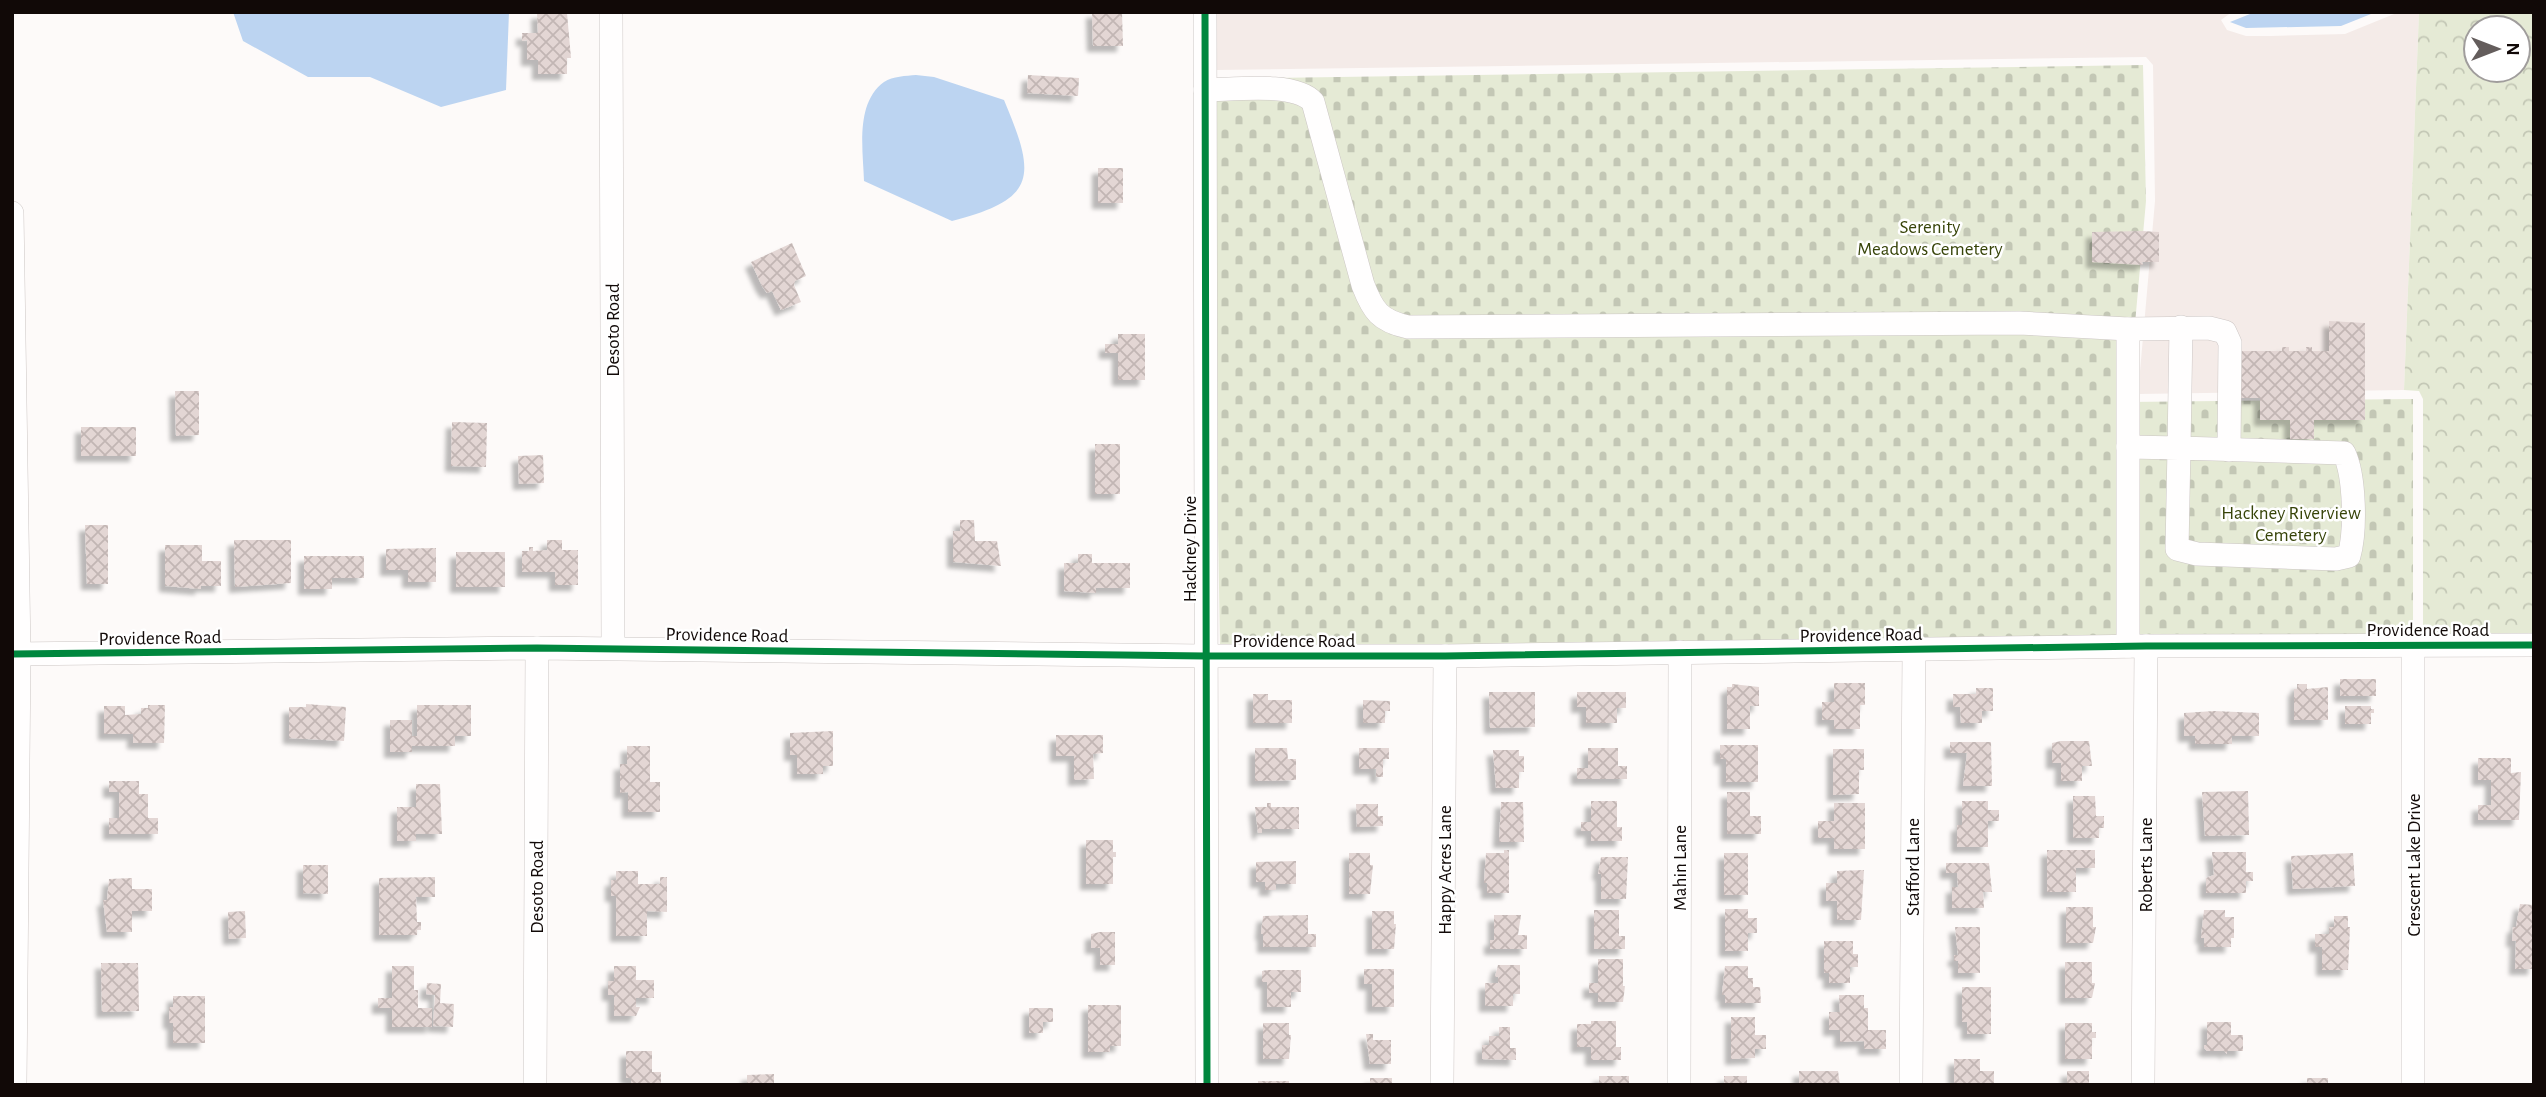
<svg xmlns="http://www.w3.org/2000/svg" width="2546" height="1097" font-family="'Alegreya Sans',sans-serif">
<style>
.built{fill:#f4ebe8}
.forest{fill:url(#forest-crowns);fill-rule:evenodd}
.cemetery{fill:url(#cemetery-stones)}
.water{fill:#bcd4f1}
.building{fill:url(#building-cross-hatch);filter:url(#shadow)}
.lines{fill:none;stroke-linecap:round;stroke-linejoin:round}
.minor-casing{stroke:#ccc6c4;stroke-width:24}
.minor{stroke:#fffefe;stroke-width:23}
.cycleway-casing{stroke:#fff;stroke-width:11}
.cycleway{stroke:#00873e;stroke-width:7}
.labels{text-anchor:middle;stroke-width:5;stroke-linejoin:round;paint-order:stroke}
.park-label{font-size:19px;fill:#374409;stroke:#fff}
.street-label{font-size:19px;fill:#110907;stroke:#fff}
</style>
<defs>
<pattern id="forest-crowns" width="20" height="18" patternUnits="userSpaceOnUse" patternTransform="scale(1.75)"><rect width="20" height="18" fill="#e5ead5"/><path d="M2 6a3 3 0 1 1 6 0M12 15a3 3 0 1 1 6 0" fill="none" stroke="#c3c7b5"/></pattern>
<pattern id="cemetery-stones" width="16" height="16" patternUnits="userSpaceOnUse" patternTransform="scale(1.75)"><rect width="16" height="16" fill="#e5ead5"/><path d="M2 7V4a2 2 0 0 1 4 0v3zM10 15v-3a2 2 0 0 1 4 0v3z" fill="#c3c7b5"/></pattern>
<pattern id="building-cross-hatch" width="8" height="8" patternUnits="userSpaceOnUse" patternTransform="scale(1.75)"><rect width="8" height="8" fill="#e3d6d4"/><path d="M0 0l8 8M0 8l8-8" fill="none" stroke="#c2b6b4"/></pattern>
<filter id="shadow"><feDropShadow dx="-6" dy="6" stdDeviation="2" flood-color="#0004"/></filter>
</defs>
<rect width="100%" height="100%" fill="#fdfaf9"/>
<path class="built" d="M1216,12H2232L2221,20L2227,30L2246,36H2271L2345,34L2399,12H2419L2404,390L2138,394L2155,201L2153,65L2146,57L1216,70Z"/>
<path class="forest" d="M2419,12H2534V634L2423,635V399L2419,391L2404,390ZM2476,28H2518V70H2476Z"/>
<path class="cemetery" d="M2143,65L2146,201L2128,402L2413,399V645L1220,644L1216,415L1205,79Z"/>
<g class="water">
<path d="M233,12H509L506,90L441,107L370,77H308L243,41Z"/>
<path d="M2255,12H2376L2341,26L2246,28L2230,22Z"/>
<path d="M916,75L934,77L1004,100C1036,176 1038,199 952,221L864,181C863,150 855,103 884,82C893,76 906,76 916,75Z"/>
</g>
<g class="building">
<path d="M1092,12H1122L1123,46H1093Z"/>
<path d="M537,13H567L571,58H567V74H538V60H527V40L522,41V33H538Z"/>
<path d="M1028,75L1079,78L1078,96L1027,93Z"/>
<rect x="1098" y="168" width="25" height="35"/>
<path d="M2142,231L2159,232V262H2142L2143,265L2092,262V232Z"/>
<path d="M792,243L806,276L795,281L794,285L801,302L781,310L772,291L767,293L762,286L751,262Z"/>
<path d="M2329,321L2365,323V420H2314V439H2290V420H2260V398H2240V351H2282V347H2289V351H2306V347H2312V351H2329Z"/>
<path d="M1118,334H1145V380H1118V353H1105V344H1118Z"/>
<path d="M175,391H199V435L176,436Z"/>
<path d="M452,422L487,423L486,467L451,466Z"/>
<rect x="81" y="427" width="55" height="29"/>
<rect x="1095" y="444" width="25" height="50"/>
<path d="M543,455L544,483L519,484L518,456Z"/>
<path d="M960,520H974L975,541H997L1001,566L953,562V531H960Z"/>
<path d="M85,525H108V584H87Z"/>
<path d="M234,540H291V583L235,587Z"/>
<path d="M547,540H562V550H578V585H555V572H522V551H529V547H533V551L547,550Z"/>
<path d="M165,545H202V561H221V586H201V589L165,586Z"/>
<path d="M436,548V582H408V570H386V549Z"/>
<rect x="456" y="552" width="49" height="35"/>
<path d="M1078,554H1092V563H1130V588H1096V593L1064,591V563H1078Z"/>
<path d="M304,556H364V578H332V589H304Z"/>
<rect x="2340" y="679" width="36" height="17"/>
<path d="M1834,683H1865V705H1860V729H1834V720H1822V702H1834Z"/>
<path d="M1732,684L1759,687V706H1750V729H1727V687H1732Z"/>
<path d="M2297,684H2307V689L2328,687V720H2294V689H2297Z"/>
<path d="M1976,688H1993V711H1982V723H1961L1960,707H1953V694H1976Z"/>
<path d="M1489,692H1535V727L1490,728Z"/>
<path d="M1577,692H1626V708H1617V723H1586V707H1577Z"/>
<path d="M1253,694H1268V700H1292V723H1253Z"/>
<path d="M1363,700L1390,701V711H1385V723H1363Z"/>
<path d="M306,704L346,707L344,741L289,738V707H306Z"/>
<path d="M148,705H165L164,743H133V734H104V706H125V715L141,714V708H148Z"/>
<path d="M417,705H471V736H455V746H412V752H390V720H412V736H417Z"/>
<path d="M2345,706H2371V709H2374V713H2371V724H2345Z"/>
<path d="M2214,711L2259,713V736H2232V744H2195V736H2184V713Z"/>
<path d="M833,731V766H823V774H797V755H790V733Z"/>
<path d="M1056,735H1103V753L1093,754L1094,779L1074,780V756H1056Z"/>
<path d="M2061,741H2089L2092,766H2082V781H2061V763H2052V743Z"/>
<path d="M1950,742H1991L1992,786H1963L1967,753H1950Z"/>
<path d="M1720,745H1758V782H1726V759H1720Z"/>
<path d="M627,746H650V782H660V812H628V792L620,793V764H627Z"/>
<path d="M1255,748H1287L1288,759H1296V780L1255,781Z"/>
<path d="M1359,748H1389V759H1383V777H1376V769H1359Z"/>
<path d="M1588,748H1618V766H1627V779H1577V768H1588Z"/>
<path d="M1833,749H1864V770H1859V794L1833,795Z"/>
<path d="M1493,750H1519V756H1524V772H1519V788H1496Z"/>
<path d="M2478,758H2511V773L2521,772L2519,820H2478V805H2491V780H2478Z"/>
<path d="M109,781H139V794H148V818H158V834H109V818H119V792H109Z"/>
<path d="M416,784H440L442,834H416V841H397V807H416Z"/>
<path d="M2248,791L2249,835L2205,836L2202,792Z"/>
<path d="M1727,792H1750V816H1761V834H1727Z"/>
<path d="M2073,796H2095L2096,816H2104V828H2099V838H2073Z"/>
<path d="M1591,801H1617V827H1622V841H1591V831H1581V822H1591Z"/>
<path d="M1962,801H1988V810H1999V821H1988V847H1957V825H1962Z"/>
<path d="M1501,802H1523L1524,842H1499Z"/>
<path d="M1267,803H1271V807H1299V829H1262V833H1258L1255,807H1267Z"/>
<path d="M1834,803H1865V849H1834V838H1818V821H1834Z"/>
<path d="M1356,804H1378V816H1383V826L1357,827Z"/>
<path d="M1086,840H1113V852H1116V857H1113V884H1086Z"/>
<path d="M1504,850H1509V893H1487V883H1484L1486,853H1504Z"/>
<path d="M2047,850H2095V868H2076V892H2047Z"/>
<path d="M2212,852H2246V872H2253V881H2246V893H2206V878L2214,875Z"/>
<path d="M1349,853H1370V865H1373L1370,894H1349Z"/>
<rect x="1724" y="853" width="24" height="42"/>
<path d="M2353,853L2355,886L2293,889L2291,856Z"/>
<path d="M1601,857H1628L1626,899H1601V874H1598Z"/>
<path d="M1296,861V884H1276V890H1265V882H1256V862Z"/>
<path d="M1946,863H1989L1992,892H1983L1984,908H1952V887H1958L1957,873H1946Z"/>
<path d="M303,865H328V894L303,893Z"/>
<path d="M1864,870L1861,920H1837V901H1826V883H1837V871Z"/>
<path d="M616,871H638V884H660V877H667V912L647,911V936H616V896H611V880H616Z"/>
<path d="M435,877V897H416L417,922H421V930H417V935H379V878Z"/>
<path d="M132,878V889H152V911H132V932H107L103,900H107L109,879Z"/>
<path d="M2520,904L2534,905V969H2515L2516,941H2512L2513,927H2516Z"/>
<path d="M2066,907H2093V927H2096L2093,943H2066Z"/>
<path d="M1725,909H1748V918H1757V933H1748V951H1725Z"/>
<path d="M1594,910H1619V936H1625V949H1594Z"/>
<path d="M2204,910H2225V917H2234V938H2231V947H2204V938H2201Z"/>
<path d="M245,911L246,938L229,939L228,912Z"/>
<path d="M1372,911H1394V924H1396L1394,949H1372Z"/>
<path d="M1308,915V934H1316V947H1263V934H1261L1263,916Z"/>
<path d="M1494,915H1521L1518,935H1527V949H1490V940H1494Z"/>
<path d="M2334,916H2348V927H2350L2348,970H2322V947H2315V934H2329V927H2334Z"/>
<path d="M1955,927H1980V973H1958V961H1954V955H1958Z"/>
<path d="M1100,932H1115V965H1100V948H1091V934Z"/>
<path d="M1824,941H1853V954H1858V967H1850V983H1829V973H1824Z"/>
<path d="M1598,959H1623V986H1625L1623,1002H1598V993H1589V983H1598Z"/>
<path d="M2065,962H2092V983H2095L2092,998H2065Z"/>
<path d="M101,963H138L139,1011L102,1012Z"/>
<path d="M1498,965H1520V994H1513V1006H1485V983H1498V977H1495Z"/>
<path d="M392,966H414V990H418V1008H432V1027H392V1008H378V998H392Z"/>
<path d="M614,966H636V980H654V998H636V1007H640L636,1016H614V995H608V981H614Z"/>
<path d="M1725,966H1748V978H1753V987H1760L1761,1003H1725V995H1722Z"/>
<path d="M1364,969H1394V1007H1372V984H1364Z"/>
<path d="M1267,970H1301V992H1291V1007H1267V982H1262V971Z"/>
<path d="M427,983L441,984L440,1003L454,1004L453,1027L433,1026L435,995L426,994Z"/>
<path d="M1962,987H1991V1034H1967V1022H1962Z"/>
<path d="M1839,995H1864V1008H1868V1030H1886V1049H1864V1041L1840,1042V1030H1829V1012H1840Z"/>
<path d="M173,996H205V1043H173V1023H169V1007H173Z"/>
<path d="M1088,1005H1121V1046H1110V1052H1088Z"/>
<path d="M1029,1008H1053V1022H1043V1033H1029Z"/>
<path d="M1731,1017H1755V1035H1766V1049H1755V1058L1731,1059Z"/>
<path d="M1591,1021H1616V1047H1621V1060H1591V1047H1577V1024H1591Z"/>
<path d="M2207,1022H2231V1035H2243V1051H2227V1054L2224,1051H2207L2204,1048V1045H2207Z"/>
<path d="M1263,1023H1289V1035H1291L1289,1059H1263Z"/>
<path d="M2065,1023H2092V1032H2096V1038H2092V1059H2065Z"/>
<path d="M1499,1027H1510V1048H1516V1060L1482,1059V1045H1489V1036H1499Z"/>
<path d="M1366,1034H1373V1040H1391V1064H1370Z"/>
<path d="M626,1051H652V1072H661V1084L631,1085V1078H626Z"/>
<path d="M1954,1059H1980V1071H1994V1085H1954Z"/>
<path d="M1799,1071H1838L1840,1085L1799,1084Z"/>
<rect x="2067" y="1071" width="22" height="14"/>
<path d="M774,1074V1085H747V1075Z"/>
<rect x="1599" y="1076" width="30" height="9"/>
<rect x="1724" y="1076" width="23" height="9"/>
<rect x="1370" y="1078" width="22" height="7"/>
<rect x="2307" y="1078" width="21" height="7"/>
<rect x="1258" y="1081" width="31" height="4"/>
</g>
<g class="lines">
<defs>
<g id="minor">
<path d="M611,12L613,648"/>
<path d="M1205,12L1207,1085"/>
<path d="M1205,90C1231,90 1295,81 1313,102L1363,285C1373,311 1380,321 1408,327L2019,323L2128,329L2209,328L2225,332L2230,343L2229,450"/>
<path d="M12,213L19,654L15,1085"/>
<path d="M2128,447L2179,448L2177,549L2197,554L2336,559L2349,556C2356,531 2355,476 2344,453L2179,448L2181,327"/>
<path d="M2128,646V329"/>
<path d="M12,654L537,648L1205,656H1445L2146,646L2534,645"/>
<path d="M535,1085L537,648"/>
<path d="M1442,1085L1445,656"/>
<path d="M1679,1085L1680,652"/>
<path d="M1911,1085L1914,649"/>
<path d="M2143,1085L2146,646"/>
<path d="M2413,1085V645"/>
</g>
</defs>
<use href="#minor" class="minor-casing"/>
<use href="#minor" class="minor"/>
<defs>
<g id="cycleway">
<path d="M1205,12L1207,1085"/>
<path d="M12,654L537,648L1205,656H1445L2146,646L2534,645"/>
</g>
</defs>
<use href="#cycleway" class="cycleway-casing"/>
<use href="#cycleway" class="cycleway"/>
</g>
<g class="labels">
<g class="park-label">
<text x="1930" y="233">Serenity<tspan x="1930" dy="22">Meadows Cemetery</tspan></text>
<text x="2291" y="519">Hackney Riverview<tspan x="2291" dy="22">Cemetery</tspan></text>
</g>
<g class="street-label">
<text transform="translate(612 330) rotate(-90)" y="7">Desoto Road</text>
<text transform="translate(1189 549) rotate(-90)" y="7">Hackney Drive</text>
<text x="2428" y="636">Providence Road</text>
<text transform="translate(727 634) rotate(1)" y="7">Providence Road</text>
<text transform="translate(1861 634) rotate(-1)" y="7">Providence Road</text>
<text transform="translate(160 637) rotate(-1)" y="7">Providence Road</text>
<text x="1294" y="647">Providence Road</text>
<text transform="translate(2145 865) rotate(-90)" y="7">Roberts Lane</text>
<text transform="translate(2413 865) rotate(-90)" y="7">Crescent Lake Drive</text>
<text transform="translate(1912 867) rotate(-90)" y="7">Stafford Lane</text>
<text transform="translate(1679 868) rotate(-90)" y="7">Mahin Lane</text>
<text transform="translate(1444 870) rotate(-90)" y="7">Happy Acres Lane</text>
<text transform="translate(536 887) rotate(-90)" y="7">Desoto Road</text>
</g>
</g>
<rect width="2546" height="1097" fill="none" stroke="#110907" stroke-width="28"/>
<g transform="translate(2497 49) rotate(90)"><circle r="33" fill="#ffffff" stroke="#a09d9c" stroke-width="2"/>
<path d="M0-5L12 26L0 18L-12 26Z" fill="#645d5c"/>
<text y="-10" font-size="19" font-weight="bold" text-anchor="middle" fill="#110907">N</text>
</g>
</svg>
